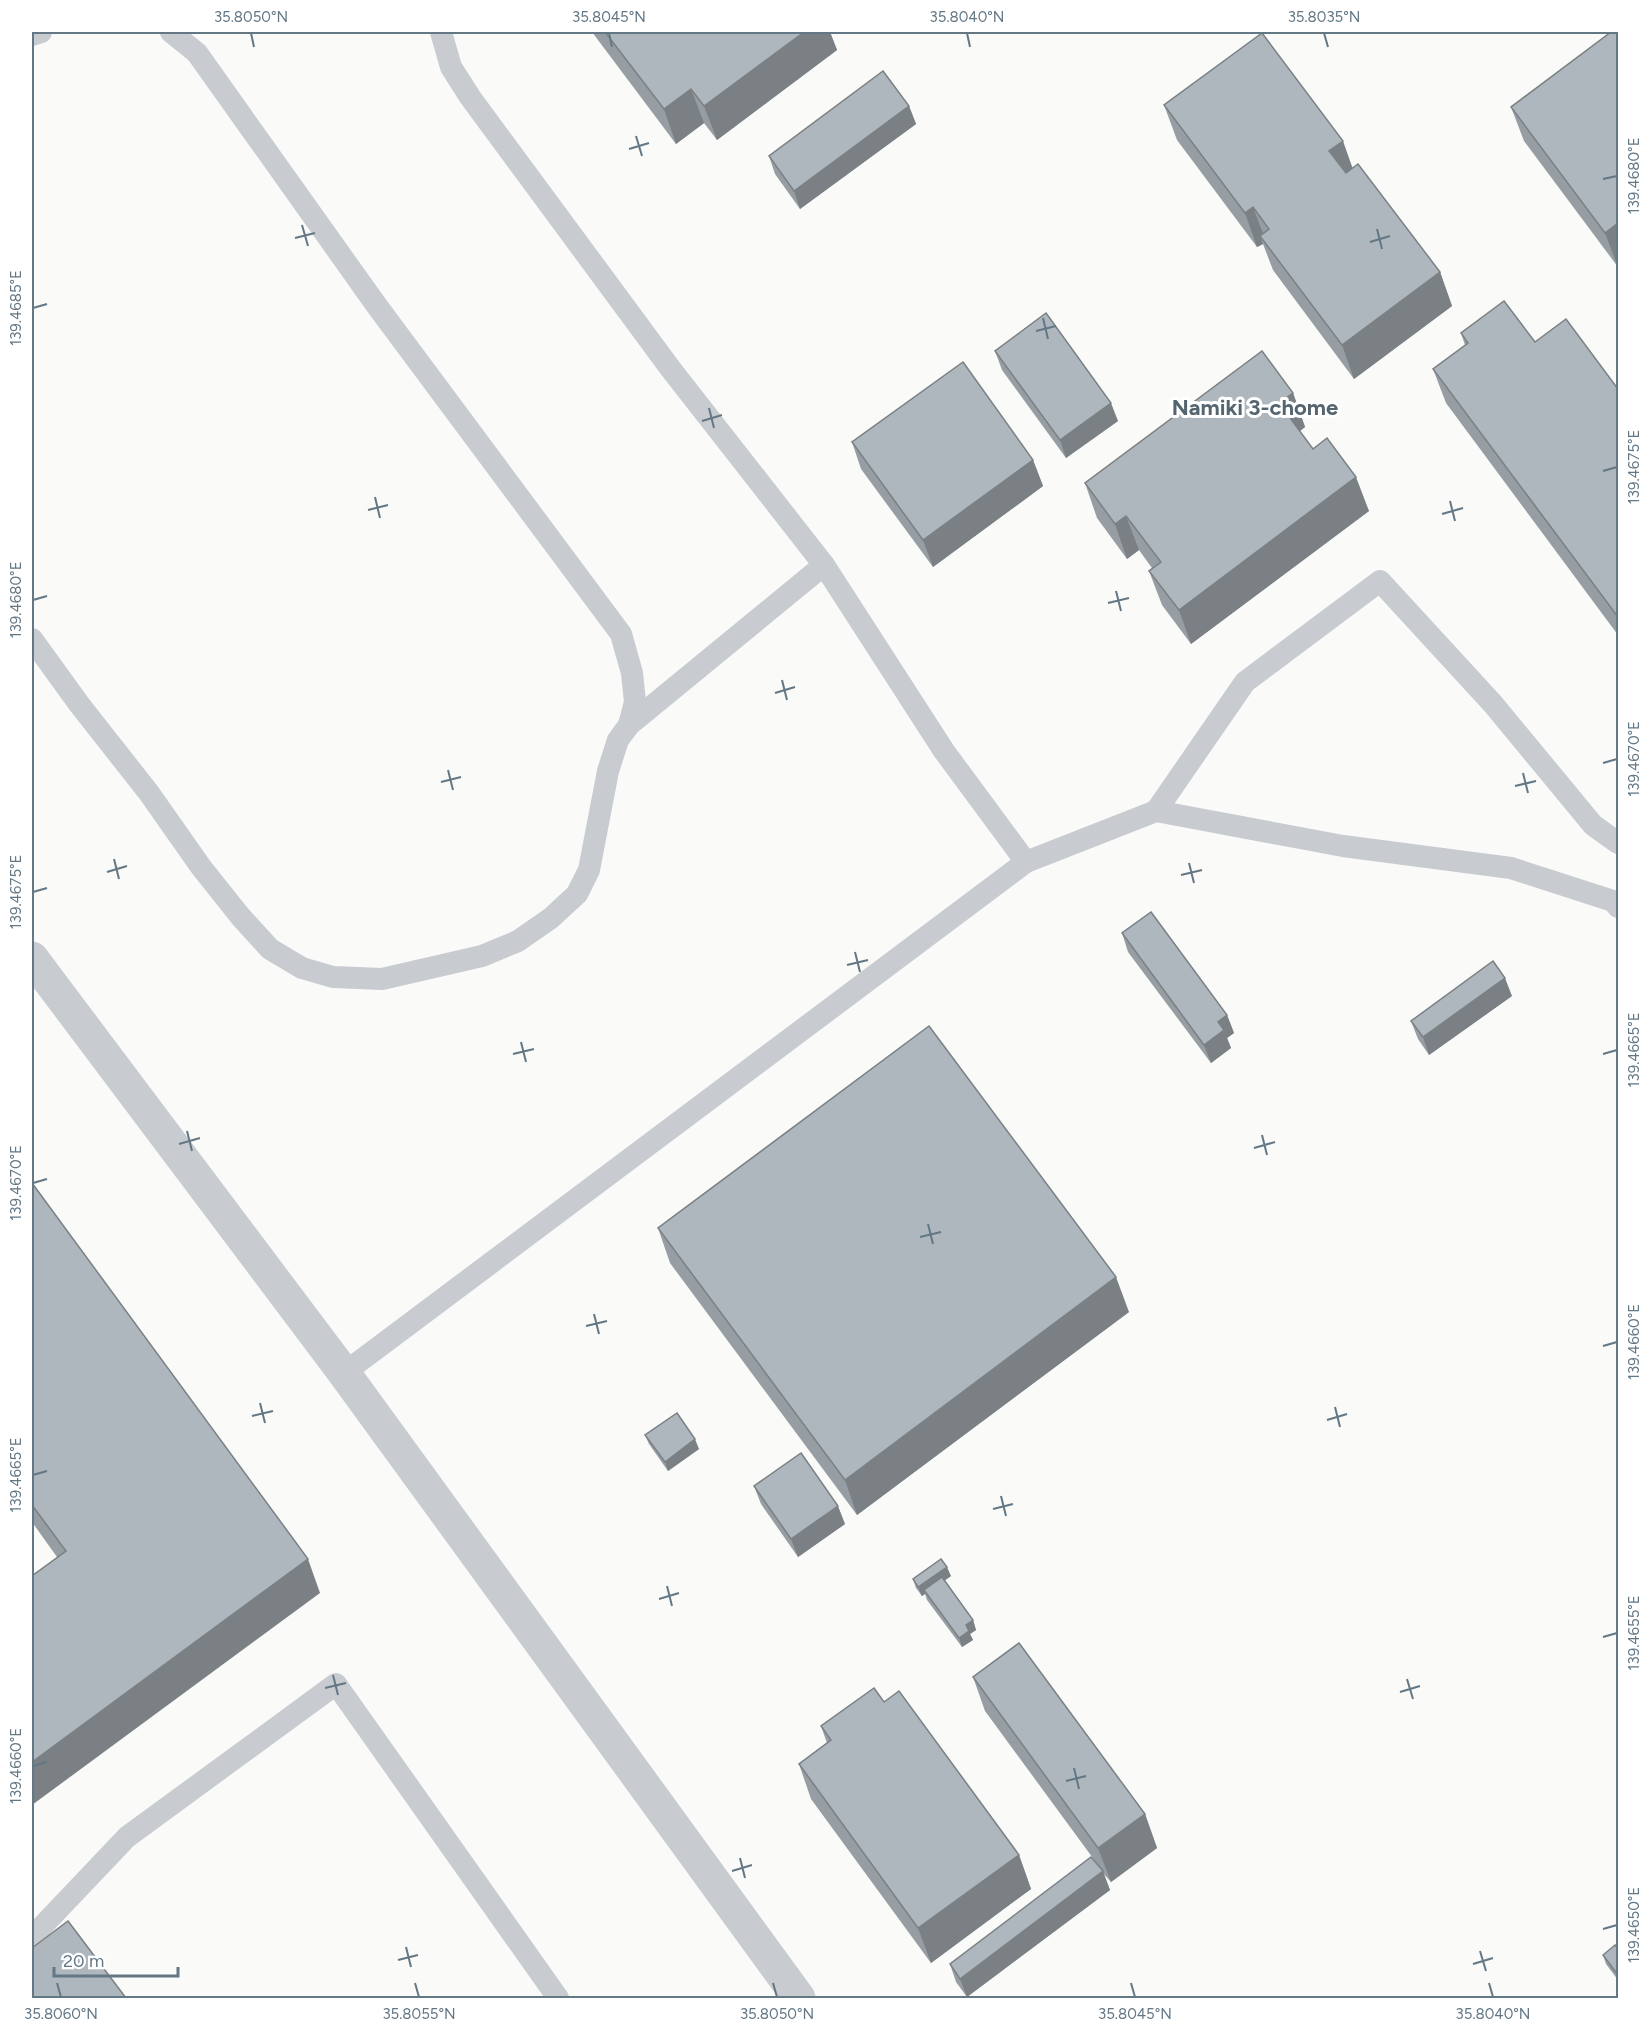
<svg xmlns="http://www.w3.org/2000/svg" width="1650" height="2030" font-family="Figtree,sans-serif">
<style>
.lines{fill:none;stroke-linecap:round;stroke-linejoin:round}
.service{stroke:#c8ccd0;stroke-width:22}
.tertiary{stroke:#c8ccd0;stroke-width:33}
.wall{fill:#969da3}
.shaded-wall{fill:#7a8084}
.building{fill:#aeb7bd;stroke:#7a8084;stroke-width:1.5}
.ticks{fill:none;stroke:#637785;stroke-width:2}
.labels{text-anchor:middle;stroke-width:6;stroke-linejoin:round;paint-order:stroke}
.neighbourhood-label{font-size:22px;font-weight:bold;fill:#556570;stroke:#fff}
.neatline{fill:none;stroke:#637785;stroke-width:2}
.ticks-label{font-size:15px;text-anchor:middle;fill:#637785}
</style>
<rect width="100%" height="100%" fill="#fafaf8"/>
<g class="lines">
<g class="service">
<path d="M171,32L197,53L377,306L621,634L632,673L635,702L629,725"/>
<path d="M441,32L451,67L470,97L670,368L824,565L944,751L1026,862"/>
<path d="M32,35L41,32"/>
<path d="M32,639L79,704L149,793L201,867L240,916L270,949L302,968L333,977L382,979L482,956L518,941L551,918L577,894L589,870L608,771L618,740L629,725L824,565"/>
<path d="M1156,811L1245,682L1380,581L1493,704L1593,825L1618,843"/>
<path d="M344,1373L1026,862L1156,811L1343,846L1511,868L1613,901L1618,907"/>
<path d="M32,1937L127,1837L336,1684L558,1998"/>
</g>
<path class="tertiary" d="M32,958L344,1373L799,1998"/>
</g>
<g class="wall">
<path d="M592,32H830L837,50L717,140L704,123L676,144Z"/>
<path d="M1611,32L1618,267L1524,141L1511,107Z"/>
<path d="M1164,105L1353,168L1440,272L1452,306L1354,379L1273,270L1263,244L1257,247L1177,140Z"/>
<path d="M909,106L916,124L800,209L775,174L769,156Z"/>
<path d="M1461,333L1535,342L1618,389V635L1446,403L1433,369L1465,345Z"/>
<path d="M995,351L1118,421L1066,458L1002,370Z"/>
<path d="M1293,393L1305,427L1300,431L1313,449L1369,511L1191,644L1162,605L1149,571L1152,568L1139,550L1127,559L1097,518L1085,483Z"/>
<path d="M852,442L1033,460L1043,486L933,567L861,469Z"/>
<path d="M1122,933L1227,1015L1234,1033L1227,1038L1231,1048L1211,1063L1128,952Z"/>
<path d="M1512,996L1429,1055L1418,1039L1411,1021Z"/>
<path d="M32,1183L320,1593L57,1557L32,1522Z"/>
<path d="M658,1228L1129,1312L857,1515L670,1263Z"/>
<path d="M645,1435L699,1449L668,1471L649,1444Z"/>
<path d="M754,1486L845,1524L798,1557L761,1504Z"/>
<path d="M951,1576L944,1581L973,1620L976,1630L970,1634L973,1640L962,1647L927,1600L925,1594L922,1596L916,1588L913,1579Z"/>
<path d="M973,1677L1145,1814L1157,1848L1111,1882L1103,1873L1110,1890L967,1997L956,1982L950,1964L1098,1865L985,1711Z"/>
<path d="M884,1702L1019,1855L1031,1889L931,1963L811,1799L799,1764L827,1743L821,1726Z"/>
<path d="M1618,1949V1980L1606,1964L1603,1955Z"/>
</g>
<g class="shaded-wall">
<path d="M804,32H830L837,50L717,140L704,106Z"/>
<path d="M691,89L704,123L676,144L664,109Z"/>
<path d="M909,106L916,124L800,209L794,191Z"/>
<path d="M1343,141L1355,175L1342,185L1329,151Z"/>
<path d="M1253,207L1266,242L1260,236L1263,244L1257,247L1245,213Z"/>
<path d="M1618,223V267L1605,233Z"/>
<path d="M1440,272L1452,306L1354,379L1342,345Z"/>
<path d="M1293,393L1305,427L1292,437L1279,403Z"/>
<path d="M1111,403L1118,421L1066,458L1060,440Z"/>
<path d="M1033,460L1043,486L933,567L923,540Z"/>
<path d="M1356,477L1369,511L1191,644L1179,610Z"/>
<path d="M1126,516L1139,550L1127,559L1115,524Z"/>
<path d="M1505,978L1512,996L1429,1055L1423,1037Z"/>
<path d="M1227,1015L1234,1033L1227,1038L1231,1048L1211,1063L1204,1045L1218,1022Z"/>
<path d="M1116,1277L1129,1312L857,1515L845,1480Z"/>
<path d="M695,1439L699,1449L668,1471L665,1462Z"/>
<path d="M838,1506L845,1524L798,1557L791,1539Z"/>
<path d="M308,1559L320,1593L32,1805V1762Z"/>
<path d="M947,1567L951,1576L926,1593L924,1590L925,1594L922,1596L918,1587Z"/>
<path d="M973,1620L976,1630L970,1634L973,1640L962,1647L959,1638L966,1625Z"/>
<path d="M1145,1814L1157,1848L1111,1882L1098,1848Z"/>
<path d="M1019,1855L1031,1889L931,1963L918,1928Z"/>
<path d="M1103,1871L1110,1890L967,1997L960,1979Z"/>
</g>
<g class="building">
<path d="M605,32H804L704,106L691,89L664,109Z"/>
<path d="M1611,32H1618V223L1605,233L1511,107Z"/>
<path d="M1262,33L1343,141L1329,151L1346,173L1358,164L1440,272L1342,345L1260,236L1269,229L1253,207L1245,213L1164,105Z"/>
<path d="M883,71L909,106L794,191L769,156Z"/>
<path d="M1504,301L1535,342L1566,319L1618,389V617L1433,369L1468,343L1461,333Z"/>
<path d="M1046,313L1111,403L1060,440L995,351Z"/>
<path d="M1262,351L1293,393L1279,403L1313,449L1327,438L1356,477L1179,610L1149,571L1161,562L1126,516L1115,524L1085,483Z"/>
<path d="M963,362L1033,460L923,540L852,442Z"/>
<path d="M1151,912L1227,1015L1218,1022L1224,1030L1204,1045L1122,933Z"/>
<path d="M1493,961L1505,978L1423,1037L1411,1021Z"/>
<path d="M929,1026L1116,1277L845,1480L658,1228Z"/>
<path d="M32,1183L308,1559L32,1762V1576L66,1551L32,1505Z"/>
<path d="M677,1413L695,1439L665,1462L645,1435Z"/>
<path d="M801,1453L838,1506L791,1539L754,1486Z"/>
<path d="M941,1559L947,1567L918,1587L913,1579Z"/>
<path d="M942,1577L973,1620L966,1625L969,1631L959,1638L924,1590Z"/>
<path d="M1019,1643L1145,1814L1098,1848L973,1677Z"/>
<path d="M874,1688L884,1702L899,1691L1019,1855L918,1928L799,1764L831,1740L821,1726Z"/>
<path d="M1091,1857L1103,1871L960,1979L950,1964Z"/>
<path d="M68,1921L126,1998H32V1948Z"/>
<path d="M1615,1945L1618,1949V1975L1603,1955Z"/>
</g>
<path class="ticks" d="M251,33L254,47M609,33L612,47M967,33L970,47M1324,33L1328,47M636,136L642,156M629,149L649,143M1603,179L1617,176M302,225L308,246M1377,229L1382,249M295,238L315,233M1370,242L1390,236M33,308L47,304M1043,318L1048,339M1036,331L1056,326M709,408L714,428M702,421L722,415M1603,471L1617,467M375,497L380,518M1450,501L1455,521M368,510L388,505M1442,514L1463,508M1116,591L1121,611M33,600L47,596M1108,603L1129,598M782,680L787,700M775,693L795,687M1603,763L1617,759M448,770L453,790M1523,773L1528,793M441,782L461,777M1515,786L1536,781M114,859L119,879M1189,863L1194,883M107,872L127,866M1181,875L1202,870M33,892L47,888M855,952L860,972M847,965L868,960M521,1042L526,1062M513,1054L534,1049M1603,1054L1617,1050M187,1131L192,1151M1262,1135L1267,1155M179,1144L200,1138M1254,1148L1275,1142M33,1183L47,1179M928,1224L933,1244M920,1237L941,1232M594,1314L599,1334M586,1326L607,1321M1603,1346L1617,1342M260,1403L265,1423M1335,1407L1340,1427M252,1416L273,1411M1327,1420L1347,1414M33,1475L47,1471M1001,1496L1006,1516M993,1509L1013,1504M667,1586L672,1606M659,1599L679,1593M1603,1637L1617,1633M333,1675L338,1695M1407,1679L1413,1699M325,1688L346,1683M1400,1692L1420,1686M33,1766L47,1762M1074,1768L1079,1789M1066,1781L1086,1776M740,1858L745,1878M732,1871L752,1865M1603,1929L1617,1925M406,1947L411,1967M1480,1951L1486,1971M398,1960L418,1955M1473,1964L1493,1958M57,1983L61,1997M415,1983L419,1997M773,1983L777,1997M1131,1983L1135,1997M1489,1983L1493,1997"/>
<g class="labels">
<g class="neighbourhood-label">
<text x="1255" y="415">Namiki 3-chome</text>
</g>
</g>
<rect width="1650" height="2030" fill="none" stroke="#ffffff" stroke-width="66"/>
<path d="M54 1967v9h124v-9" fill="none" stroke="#637785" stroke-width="3"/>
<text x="63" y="1967" font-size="18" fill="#637785" stroke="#ffffff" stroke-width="4.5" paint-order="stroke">20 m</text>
<rect x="33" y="33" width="1584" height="1964" class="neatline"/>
<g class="ticks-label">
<text x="251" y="22">35.8050°N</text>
<text x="609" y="22">35.8045°N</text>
<text x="967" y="22">35.8040°N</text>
<text x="1324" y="22">35.8035°N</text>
<text transform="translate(1634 176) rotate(-90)" y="5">139.4680°E</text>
<text transform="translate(16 308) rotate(-90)" y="5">139.4685°E</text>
<text transform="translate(1634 467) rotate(-90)" y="5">139.4675°E</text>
<text transform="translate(16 600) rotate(-90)" y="5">139.4680°E</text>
<text transform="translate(1634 759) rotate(-90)" y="5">139.4670°E</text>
<text transform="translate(16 892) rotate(-90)" y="5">139.4675°E</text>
<text transform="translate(1634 1050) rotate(-90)" y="5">139.4665°E</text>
<text transform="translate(16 1183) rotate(-90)" y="5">139.4670°E</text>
<text transform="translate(1634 1342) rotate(-90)" y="5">139.4660°E</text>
<text transform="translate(16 1475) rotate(-90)" y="5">139.4665°E</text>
<text transform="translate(1634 1633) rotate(-90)" y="5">139.4655°E</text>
<text transform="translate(16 1766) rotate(-90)" y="5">139.4660°E</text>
<text transform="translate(1634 1925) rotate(-90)" y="5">139.4650°E</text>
<text x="61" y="2019">35.8060°N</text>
<text x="419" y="2019">35.8055°N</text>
<text x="777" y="2019">35.8050°N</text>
<text x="1135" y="2019">35.8045°N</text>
<text x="1493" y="2019">35.8040°N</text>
</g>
</svg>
